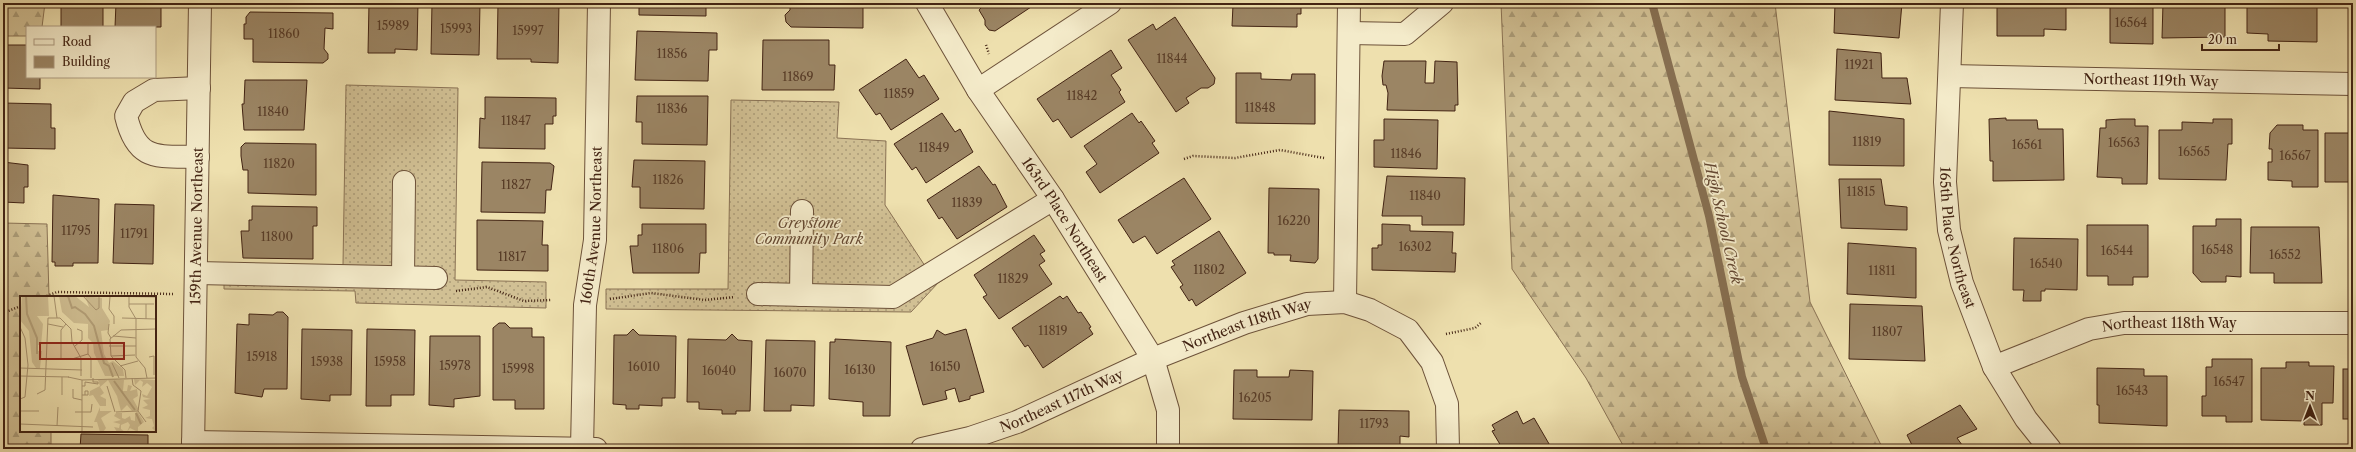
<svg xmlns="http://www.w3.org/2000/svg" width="2356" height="452" font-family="'Libre Caslon Text',serif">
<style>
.grass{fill:url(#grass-dots);stroke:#8a7254}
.forest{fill:url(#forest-firs);stroke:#8a7254}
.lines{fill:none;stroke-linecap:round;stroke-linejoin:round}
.stream{stroke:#866e50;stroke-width:8}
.building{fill:#9b8564;stroke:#422313}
.minor-casing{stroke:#6d523a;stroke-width:24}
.path{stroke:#422313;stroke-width:2.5;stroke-dasharray:1 2;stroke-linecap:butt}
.minor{stroke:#f4ebca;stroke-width:22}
.labels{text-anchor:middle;stroke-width:3.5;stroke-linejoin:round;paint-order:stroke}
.number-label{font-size:12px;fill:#583c27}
.street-label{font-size:14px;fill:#422313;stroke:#f4ebca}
.park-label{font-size:14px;font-style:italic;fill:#664a33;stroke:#f4ebca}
.water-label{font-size:15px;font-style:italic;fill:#644832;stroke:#f4ebca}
.inset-river{fill:none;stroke:#b4a079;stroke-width:2}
.inset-road{fill:none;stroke:#a99470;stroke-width:1}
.view{fill:#8f2418;fill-opacity:0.15;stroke:#8f2418;stroke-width:2}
.inset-edge{fill:none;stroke:#422313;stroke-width:2}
</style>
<defs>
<pattern id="grass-dots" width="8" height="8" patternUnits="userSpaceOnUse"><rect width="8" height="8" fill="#d1c094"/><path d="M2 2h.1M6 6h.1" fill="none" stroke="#ab9c78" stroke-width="1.8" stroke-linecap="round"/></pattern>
<pattern id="forest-firs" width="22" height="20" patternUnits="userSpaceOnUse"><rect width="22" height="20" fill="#d1c094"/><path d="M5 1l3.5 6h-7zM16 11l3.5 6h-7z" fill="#ab9c78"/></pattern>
</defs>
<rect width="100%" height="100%" fill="#eee0ae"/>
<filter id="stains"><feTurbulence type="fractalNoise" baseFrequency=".005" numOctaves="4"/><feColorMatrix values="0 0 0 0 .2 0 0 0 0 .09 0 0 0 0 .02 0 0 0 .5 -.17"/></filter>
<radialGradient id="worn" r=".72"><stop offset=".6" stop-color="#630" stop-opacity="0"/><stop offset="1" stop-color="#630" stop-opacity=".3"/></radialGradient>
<g class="grass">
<path d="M346,85L458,88L455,280L546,282V308L356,303L355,291L224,289V264L343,265Z"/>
<path d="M731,100L839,102L837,138L886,141L885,205L927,269L1026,226L938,283L911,312L606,309V289H728Z"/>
</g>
<g class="forest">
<path d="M3,3H45L42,27H27V36H3Z"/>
<path d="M1501,3H1775L1810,302L1883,449H1625L1586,378L1512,269Z"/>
<path d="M3,223L47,224L49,297H21V431H51V449H3Z"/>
</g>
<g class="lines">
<path class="stream" d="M1652,3L1709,216L1742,377L1766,449"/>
</g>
<g class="building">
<rect x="61" y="3" width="42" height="24"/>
<path d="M116,3H161V27H115Z"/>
<path d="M369,3H418L417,50L395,49V53H368Z"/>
<path d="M432,3H480L479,55L431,54Z"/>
<path d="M498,3H559L558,63L531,62V59H497Z"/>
<path d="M639,3H717V5H706V16L639,15Z"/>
<path d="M790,3H870V5H863V28L791,27L786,22L785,15L790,10Z"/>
<path d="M980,3H1037L995,31L989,30L985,25V20L979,10L982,7Z"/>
<path d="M1226,3H1301V14H1297V27L1232,26L1233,5H1226Z"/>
<path d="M1835,3H1902L1899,38L1834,33Z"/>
<path d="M1997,3H2066V30L2044,29V36H1997Z"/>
<path d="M2110,3H2153V44L2110,43Z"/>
<path d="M2163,3H2225V37L2162,38Z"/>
<path d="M2247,3H2317V42L2268,41V34L2247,33Z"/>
<path d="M250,12L333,13V29L325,28L324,49L328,54V59L323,63L253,62V39H244V24H246V17Z"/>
<path d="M1175,17L1215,78L1214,84L1208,88H1201L1186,98L1189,103L1176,112L1128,40L1153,24L1156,30Z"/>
<path d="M637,31L717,33V50H709L708,81L635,80Z"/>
<path d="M763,40H829V65H835L834,90H762Z"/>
<path d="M3,45H27V77H40V89L3,88Z"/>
<path d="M1837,49L1881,53L1882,78H1907L1911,104L1835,100Z"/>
<path d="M1111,50L1122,68L1111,75L1121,90L1119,92L1125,102L1071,138L1058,119L1053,122L1037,99Z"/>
<path d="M906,59L919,78L924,75L939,99L891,130L880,113L876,115L859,90Z"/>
<path d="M1384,61H1426L1425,83H1434L1435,61L1457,62L1458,105H1455V111L1387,110L1388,93L1386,85H1383L1382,76Z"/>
<path d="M1236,73H1261V79L1291,80L1292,74H1315V124L1236,123Z"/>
<path d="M245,80H307L304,130H244L242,104H244Z"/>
<path d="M637,96H708L707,145L642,144V122H636Z"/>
<path d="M485,97L556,98V116H553V124H545V149L479,148L480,118L485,119Z"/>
<path d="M3,103L51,104V128H55V149L3,148Z"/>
<path d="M1829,111L1904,119V166L1829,165Z"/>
<path d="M942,113L955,132L960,129L973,152L926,183L916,167L912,170L894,144Z"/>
<path d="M1132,113L1139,123L1141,121L1155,141L1152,143L1159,153L1100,193L1086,172L1097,164L1084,146Z"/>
<path d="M2006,118V120H2037L2038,129H2063L2064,180L1993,181V161H1990L1989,119Z"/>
<path d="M1384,119L1438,120L1437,169L1374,167V140H1384Z"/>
<path d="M2121,119H2135V126H2148L2147,184H2122V178L2097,177L2100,128H2106V120Z"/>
<path d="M2213,119H2232V144H2228L2226,180L2159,179V130H2182V122L2213,123Z"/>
<path d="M2277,125H2303V130H2318V187H2292V181L2268,180V162H2272V149H2269L2270,133Z"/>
<path d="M2349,125H2353V182H2325V133H2349Z"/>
<path d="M245,143L316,144V195L248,193V170H243L241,156V147Z"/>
<path d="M634,160L705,161L704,209L640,208V187H632Z"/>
<path d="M3,162L28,165V187H24V203L3,202Z"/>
<path d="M482,162L550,163L554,166L551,190H546L545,213L481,212Z"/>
<path d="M979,166L993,185L995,184L1007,207L957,239L942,217L939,219L927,200Z"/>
<path d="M1387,176L1465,178L1464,225H1422V216H1382Z"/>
<path d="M1184,178L1211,219L1157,254L1145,236L1133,243L1118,220Z"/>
<path d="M1839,179H1881L1885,205L1907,207V230L1841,228Z"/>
<path d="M1269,188L1319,189L1318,259L1315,263L1290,261L1291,255H1274V253H1268Z"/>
<path d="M53,195L99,199L98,263H73V266H55V262H52Z"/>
<path d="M115,204L154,205L153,264L113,263Z"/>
<path d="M252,206L317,207V226H313V259L243,258L241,231H249V220H252Z"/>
<path d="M2216,219H2241V277L2226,276V282H2201L2193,273V226H2216Z"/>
<path d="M477,220L543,221L542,245H548V271L477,270Z"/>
<path d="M642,224H706V253H700L699,273H633L630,246H638V235H642Z"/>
<path d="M1382,224L1410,225V231L1453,232L1452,253H1456L1455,272L1372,270V248H1378V245H1382Z"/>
<path d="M2087,225H2148V277H2133V285H2108V276H2087Z"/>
<path d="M2251,227H2319L2322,283H2274V273H2250Z"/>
<path d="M1219,231L1246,273L1196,306L1192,299L1189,301L1180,287L1183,285L1171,267L1175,265L1172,261Z"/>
<path d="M1034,235L1045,251L1040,254L1045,261L1039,265L1052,284L999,319L983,297L987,295L974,275Z"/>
<path d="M2014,238L2078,239L2077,290L2045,289V291H2041V301H2023L2024,290H2013Z"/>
<path d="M1848,243L1916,248V298L1847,294Z"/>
<path d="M1060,296L1063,299L1067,296L1078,313L1081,312L1091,327L1089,328L1093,334L1043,368L1028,345L1025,347L1012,328Z"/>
<path d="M1850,304L1922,306L1925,361L1849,359Z"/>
<path d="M277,312H283L288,317L287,389H264L262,397L235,393L237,324L249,325V314L273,315Z"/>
<path d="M499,323H505L510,328H532V337H544V409H515V400H493V328Z"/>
<path d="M302,329L352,330L351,395H330V401L301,399Z"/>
<path d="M367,329L415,330L414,395H391V406H366Z"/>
<path d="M633,329L639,335L676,336L675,398H662V406L639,405V409H626V405L613,404L614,335H627Z"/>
<path d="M966,329L984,392L970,396V399L959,402L955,388L945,391L947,399L923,405L906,346L933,338L937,330L945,335Z"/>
<path d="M732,334L738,340L752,341L750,411H736V414H722V410L699,409V402H687L688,339L726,340Z"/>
<path d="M430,336H480V396L454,399V407L429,405Z"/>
<path d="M835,339L891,342L890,416H863V402L829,399L830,342H835Z"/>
<path d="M766,340L815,341L814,406L791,405V411H764Z"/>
<path d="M2212,359H2252V422H2226V416H2202V396H2206V367H2212Z"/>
<path d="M2286,362H2309V366H2334L2333,403H2322V425H2304V421L2261,420V368H2286Z"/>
<path d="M2097,368L2144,369V376H2167V426L2099,423V405H2097Z"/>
<rect x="2343" y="369" width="10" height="50"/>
<path d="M1234,370H1257V377H1289L1290,370L1313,371L1312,420L1233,419Z"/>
<path d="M1960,405L1977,429L1957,438L1965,449H1914L1907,435Z"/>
<path d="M1339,410L1409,411V437L1400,436V449H1338Z"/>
<path d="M1517,411L1523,424L1534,418L1552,449H1496L1501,446L1492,431L1495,430L1492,425Z"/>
<path d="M81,434L148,435V449H150H80Z"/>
<path d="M1059,447L1128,449H1059Z"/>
</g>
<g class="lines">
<defs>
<g id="minor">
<path id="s1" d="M927,3L978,90L1053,199L1153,359L1168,410V449"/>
<path id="s2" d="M1952,3L1945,182L1949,230L1962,283L1994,367L2026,419L2050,449"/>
<path d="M1349,33L1405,34L1442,3"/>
<path id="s3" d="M1950,76L2353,84"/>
<path d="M978,90L1110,3"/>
<path d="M198,157C157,156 137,162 126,116L134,102L154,90L199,88"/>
<path d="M197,273L436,278"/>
<path d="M403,277L404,182"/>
<path d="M758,294L893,297L1053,199"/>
<path d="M801,295L802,211"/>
<path d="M1345,302L1349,3"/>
<path id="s4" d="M1994,367L2089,329L2124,323H2353"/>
<path d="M193,442L596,449"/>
<path id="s5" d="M582,448L585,305L595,240L599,3"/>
<path id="s6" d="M193,449L200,3"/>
<path id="s7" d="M922,449L970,438L1017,422L1153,359L1244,323L1307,304L1345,302L1370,310L1408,330L1432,362L1447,404L1448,449"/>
</g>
</defs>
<use href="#minor" class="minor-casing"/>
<g class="path">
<path d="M986,45L989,54"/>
<path d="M1184,159L1193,156L1235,158L1280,150L1324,158"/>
<path d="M456,291L487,287L524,301L552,300"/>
<path d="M44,297L57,292L173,294"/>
<path d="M610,299L651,293L705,300L735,297"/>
<path d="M3,313L21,306"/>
<path d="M1446,334L1475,328L1482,322"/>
</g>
<use href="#minor" class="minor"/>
</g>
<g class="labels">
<g class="number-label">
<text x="2131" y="27">16564</text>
<text x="393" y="30">15989</text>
<text x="456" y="33">15993</text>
<text x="528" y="35">15997</text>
<text x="284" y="38">11860</text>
<text x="672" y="58">11856</text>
<text x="1172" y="63">11844</text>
<text x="1859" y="69">11921</text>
<text x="798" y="81">11869</text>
<text x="899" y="98">11859</text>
<text x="1082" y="100">11842</text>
<text x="1260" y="112">11848</text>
<text x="672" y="113">11836</text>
<text x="273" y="116">11840</text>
<text x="516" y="125">11847</text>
<text x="1867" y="146">11819</text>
<text x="2124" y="147">16563</text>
<text x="2027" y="149">16561</text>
<text x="934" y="152">11849</text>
<text x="2194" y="156">16565</text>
<text x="1406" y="158">11846</text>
<text x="2295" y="160">16567</text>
<text x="279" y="168">11820</text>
<text x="668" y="184">11826</text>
<text x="516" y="189">11827</text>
<text x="1861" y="196">11815</text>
<text x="1425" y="200">11840</text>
<text x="967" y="207">11839</text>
<text x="1294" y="225">16220</text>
<text x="76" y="235">11795</text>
<text x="134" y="238">11791</text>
<text x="277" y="241">11800</text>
<text x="1415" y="251">16302</text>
<text x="668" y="253">11806</text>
<text x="2217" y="254">16548</text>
<text x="2117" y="255">16544</text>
<text x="2285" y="259">16552</text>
<text x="512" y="261">11817</text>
<text x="2046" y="268">16540</text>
<text x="1209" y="274">11802</text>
<text x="1882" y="275">11811</text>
<text x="1013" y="283">11829</text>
<text x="1053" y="335">11819</text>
<text x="1887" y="336">11807</text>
<text x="262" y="361">15918</text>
<text x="327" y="366">15938</text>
<text x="390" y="366">15958</text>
<text x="455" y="370">15978</text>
<text x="644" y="371">16010</text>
<text x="945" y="371">16150</text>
<text x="518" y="373">15998</text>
<text x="860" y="374">16130</text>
<text x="719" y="375">16040</text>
<text x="790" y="377">16070</text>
<text x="2229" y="386">16547</text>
<text x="2132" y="395">16543</text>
<text x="1255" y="402">16205</text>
<text x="1374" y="428">11793</text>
</g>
<g class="street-label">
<text dy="5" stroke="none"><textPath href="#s3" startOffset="201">Northeast 119th Way</textPath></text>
<text dy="5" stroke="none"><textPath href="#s1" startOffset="257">163rd Place Northeast</textPath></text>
<text dy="5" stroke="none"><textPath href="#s6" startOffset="223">159th Avenue Northeast</textPath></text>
<text dy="5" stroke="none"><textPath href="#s5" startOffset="223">160th Avenue Northeast</textPath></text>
<text dy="5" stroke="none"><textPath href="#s2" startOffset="236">165th Place Northeast</textPath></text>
<text dy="5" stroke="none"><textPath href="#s4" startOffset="183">Northeast 118th Way</textPath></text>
<text dy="5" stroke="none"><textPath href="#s7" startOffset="349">Northeast 118th Way</textPath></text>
<text dy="5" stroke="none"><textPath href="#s7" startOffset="148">Northeast 117th Way</textPath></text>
</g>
<g class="park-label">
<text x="809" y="228">Greystone<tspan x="809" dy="16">Community Park</tspan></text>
</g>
<g class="water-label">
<text transform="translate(1723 223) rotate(77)" y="5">High School Creek</text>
</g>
</g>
<g transform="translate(20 296)">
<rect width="136" height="136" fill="#eee0ae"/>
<path d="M2,0H28L29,20H17L23,28L21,49H17V55H22L20,72H16L12,66L9,35L0,24ZM39,0H55L69,11L65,0L82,2V12L90,25L88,34L81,35L84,58L89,67L93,65L103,73L104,80H85L74,57L73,47L68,42V28L54,27L42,16ZM94,83L111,84H104L103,95H107L108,89L112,90L110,95L117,93L118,100L113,103L119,114L112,115L107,109L101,115L97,100L88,84L80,91L84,97L80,100L86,103V110H80L73,99L69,100L70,95L80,90L78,84ZM114,83L136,84V136L132,132L134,130L132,123L125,122L130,120V114L122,112L128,109L123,104L131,103L123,101L122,98L127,100L132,91L127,87L122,91L123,86L120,84L115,89ZM80,111V115H92L81,122L86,132L83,136H80L77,126H74ZM118,116L124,126L118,131V136L110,132L107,136L110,129L108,126L101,129V133L105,136H97L94,131L99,132L100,128L93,126L101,124L94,120L96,117H102V122L105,123L110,120L111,124L115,125V117Z" fill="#d1c094"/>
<path class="inset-river" d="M6,0L7,18L17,42V58M48,0L52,12L55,11L65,18L74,30L84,67L89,70L93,81M94,85L115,114M116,117L121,128"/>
<path class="inset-road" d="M34,0L37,22M63,0L76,14L79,12V0M80,0L136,1M109,0V11L116,23V61L125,72L127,82M90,1L89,13L94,20V28M109,8H134M102,22L136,23M126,23V8M28,28L43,31M89,28L88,37L91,42M0,31L5,42L8,69L5,101L0,103M93,40L116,42M68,47V58L71,62V82M55,50L62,44V35L57,33M89,50H116M91,60L115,59M129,61L134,60V79M27,63H52L68,58M41,63V34L46,28M92,67L99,82M100,70L118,65M0,72L62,74M0,80L49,81M48,81L62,84L136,82M106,82L105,74L91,60L90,43L101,34L136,33M112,82L113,89L121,95L118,115M62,90H65V86L78,88V86H73V82M87,90L95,116M53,93V102L62,104M17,98L25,94L28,22H40L51,33L52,46L61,62V80M42,99V81M62,99H68V95H65V99M0,115H19M118,115L126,126M55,116H71L72,108M96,116L118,115M0,128L73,131M37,130L38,111M62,136V84"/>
<path class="view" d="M20,47H104V63H20Z"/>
<rect width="136" height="136" class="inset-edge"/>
</g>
<rect width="2356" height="452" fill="none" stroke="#eee0ae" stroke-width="16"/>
<rect x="4" y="4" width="2348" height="444" fill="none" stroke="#422313" stroke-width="2"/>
<rect x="8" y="8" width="2340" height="436" fill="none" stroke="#422313"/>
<rect x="26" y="26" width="130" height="52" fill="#f4ebca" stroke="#ad9b81"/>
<rect x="34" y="39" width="20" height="6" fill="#f4ebca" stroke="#ad9b81"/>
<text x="62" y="46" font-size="12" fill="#422313">Road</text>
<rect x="34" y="56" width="20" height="12" fill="#9b8564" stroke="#ad9b81"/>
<text x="62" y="66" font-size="12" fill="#422313">Building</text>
<g transform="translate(2310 406)" stroke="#f4ebca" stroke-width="3" paint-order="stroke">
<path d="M0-3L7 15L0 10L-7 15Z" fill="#422313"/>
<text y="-6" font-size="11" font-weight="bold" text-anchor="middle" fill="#422313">N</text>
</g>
<path d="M2202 44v6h77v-6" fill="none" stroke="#422313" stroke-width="2"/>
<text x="2208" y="44" font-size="12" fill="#422313" stroke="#f4ebca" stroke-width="3" paint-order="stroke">20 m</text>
<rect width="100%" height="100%" filter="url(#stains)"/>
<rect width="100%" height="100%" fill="url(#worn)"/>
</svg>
